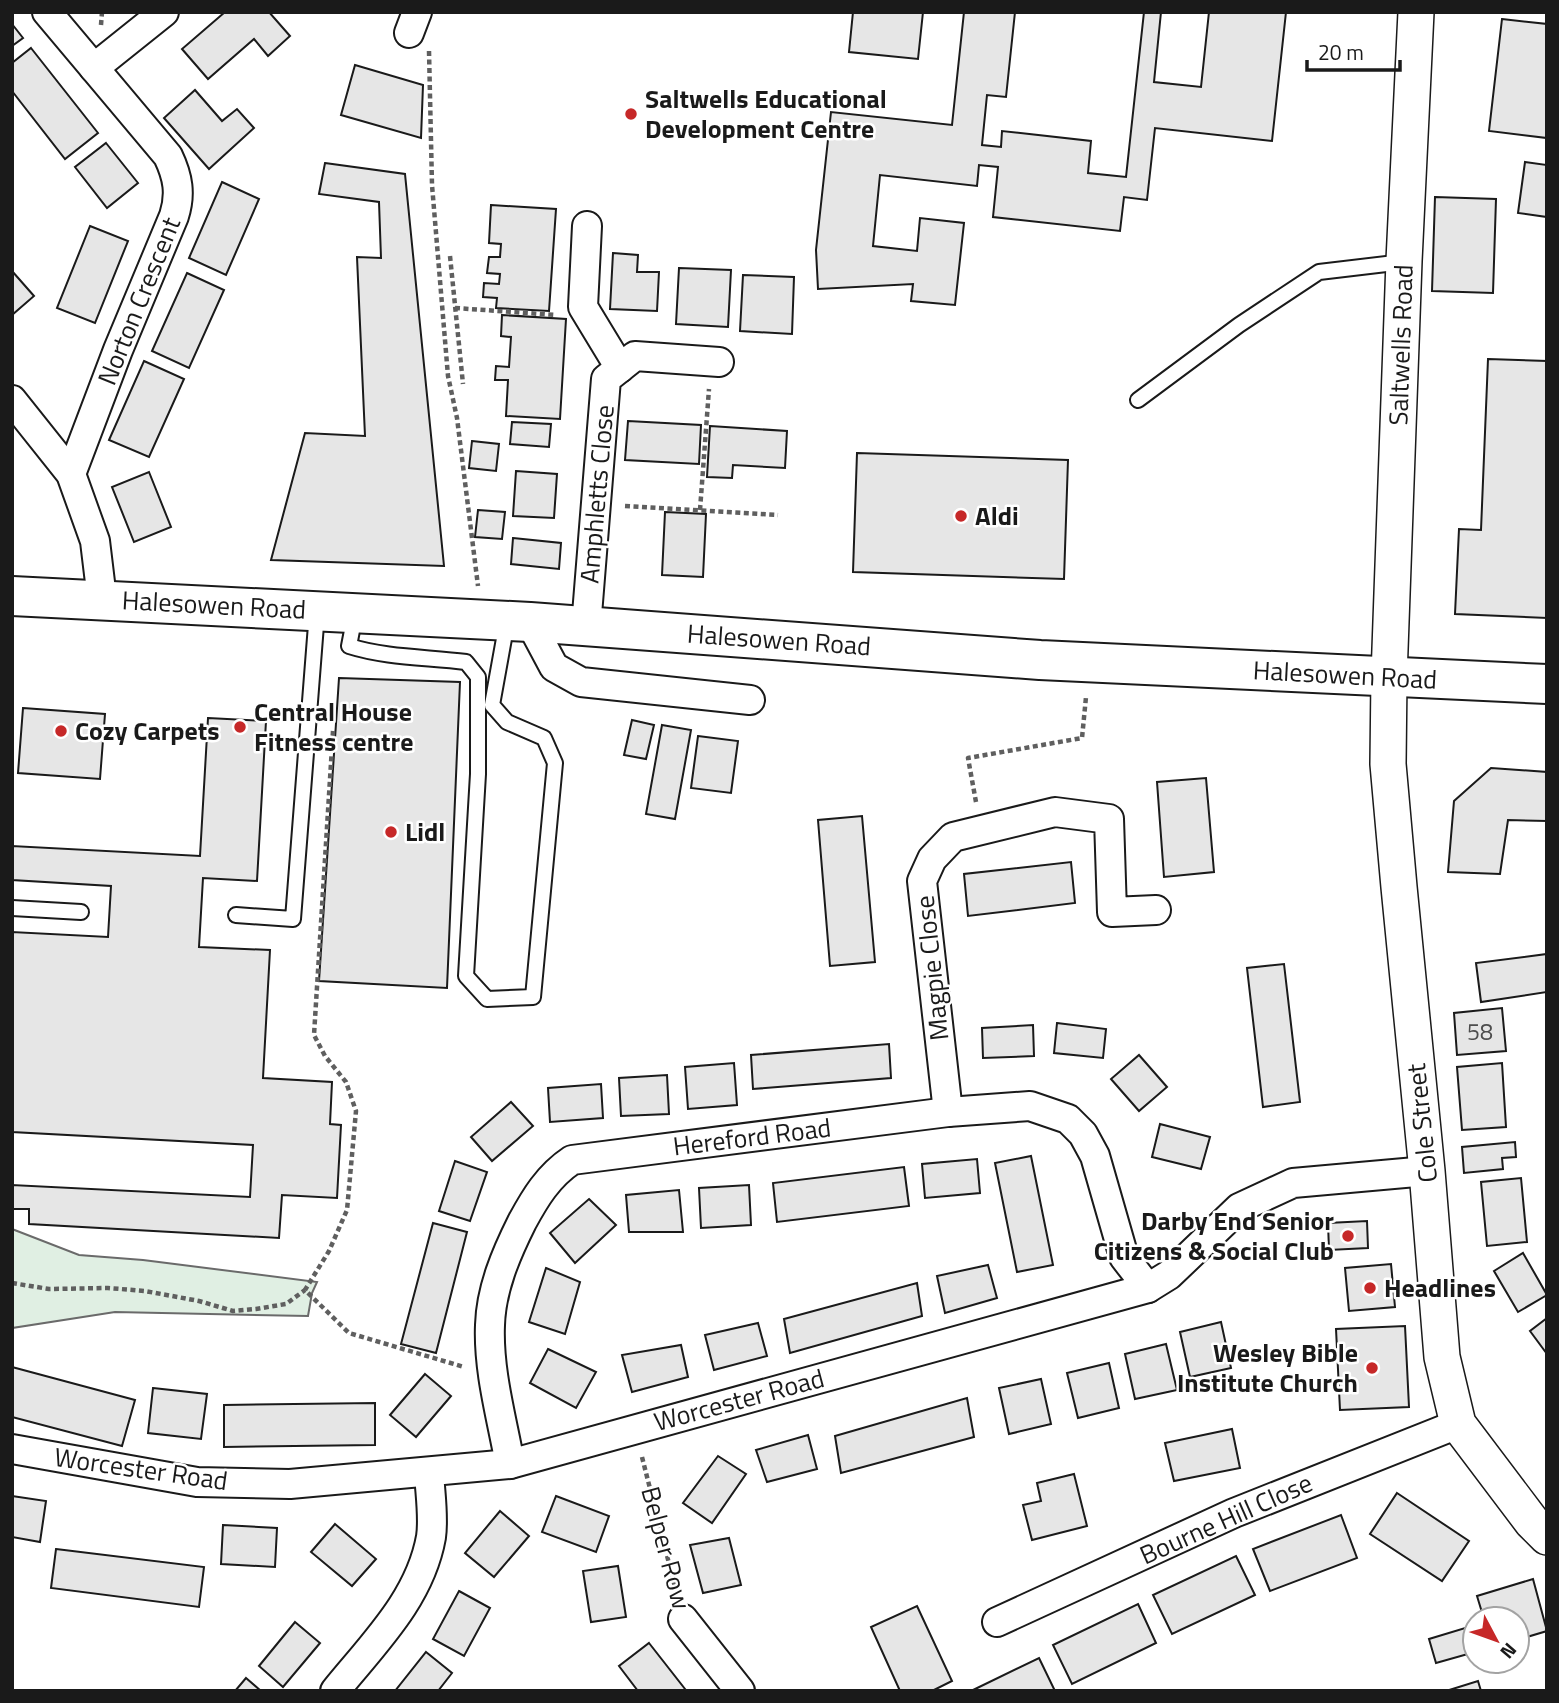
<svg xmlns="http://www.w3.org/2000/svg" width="1559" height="1703" font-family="'Titillium Web',sans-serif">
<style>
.green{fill:#e0efe3;stroke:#6a6a6a;stroke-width:2}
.building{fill:#e6e6e6;stroke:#1a1a1a;stroke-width:2}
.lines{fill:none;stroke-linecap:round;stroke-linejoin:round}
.service-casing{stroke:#1a1a1a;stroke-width:18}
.minor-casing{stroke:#1a1a1a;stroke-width:32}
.tertiary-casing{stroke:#1a1a1a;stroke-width:38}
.primary-casing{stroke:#1a1a1a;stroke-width:42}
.path{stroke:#5f5f5f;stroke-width:4.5;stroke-dasharray:5 3.5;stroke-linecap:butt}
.service{stroke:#fff;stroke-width:14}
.minor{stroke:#fff;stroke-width:28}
.tertiary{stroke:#fff;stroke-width:35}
.primary{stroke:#fff;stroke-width:38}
.poi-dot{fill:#c62828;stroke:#fff;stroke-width:2.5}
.labels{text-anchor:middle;stroke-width:5;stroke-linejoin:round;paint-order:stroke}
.number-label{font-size:23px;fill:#4d4d4d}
.poi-label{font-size:26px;font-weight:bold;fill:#1a1a1a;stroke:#fff;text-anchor:start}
.street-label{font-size:26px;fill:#1a1a1a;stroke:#fff}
</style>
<rect width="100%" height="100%" fill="#fff"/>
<path class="green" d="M12,1229L79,1255L143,1260L317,1282L312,1293L308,1316L115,1312L12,1328Z"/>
<g class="building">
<path d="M225,12H269L290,36L268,56L254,39L208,79L182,49Z"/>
<path d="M853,12H923L918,59L849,52Z"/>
<path d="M964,12H1015L1006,97L987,95L982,145L1001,147L1002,131L1091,141L1088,173L1126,177L1144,12H1161L1154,82L1201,87L1209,12H1286L1272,141L1155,128L1147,200L1124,197L1120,231L993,217L998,167L979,165L977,186L880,175L873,246L917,251L920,218L964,223L955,305L911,301L913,284L818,289L816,250L831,112L952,125Z"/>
<path d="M1502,19L1547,24V138L1489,131Z"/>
<path d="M12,24L23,38L12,46Z"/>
<path d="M31,48L98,133L65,159L12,91V63Z"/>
<path d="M355,65L423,85L421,138L341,115Z"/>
<path d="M195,90L222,121L237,109L254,128L209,169L164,118Z"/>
<path d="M106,143L138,183L107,208L75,167Z"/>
<path d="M1525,162L1547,165V217L1518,213Z"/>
<path d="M325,163L405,174L444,566L271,560L305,433L365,436L357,257L381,258L379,202L319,194Z"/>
<path d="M222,182L259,199L226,275L189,258Z"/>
<path d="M1435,197L1496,199L1493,293L1432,291Z"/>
<path d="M491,205L556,209L549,311L496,308L497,298L483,297L484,283L499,284L500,274L487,273L489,257H500L501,244L489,243Z"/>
<path d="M90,226L128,241L95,323L57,308Z"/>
<path d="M613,253L638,255L637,272H659L657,311L610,309Z"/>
<path d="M679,268L731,270L728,327L676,324Z"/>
<path d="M12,271L34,296L12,315Z"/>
<path d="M187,273L224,290L189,368L152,351Z"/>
<path d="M743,275L794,277L792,334L740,331Z"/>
<path d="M502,315L566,319L560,419L506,416L508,380H495L496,366L509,367L511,337L501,336Z"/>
<path d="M1488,359L1547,361V618L1455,614L1459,529L1481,530Z"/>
<path d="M144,361L184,379L149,457L109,440Z"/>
<path d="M628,421L701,425L699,464L625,460Z"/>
<path d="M512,422L551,424L549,447L510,444Z"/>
<path d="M710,426L787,431L785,468L733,465L732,478L707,477Z"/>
<path d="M472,441L499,444L496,471L469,468Z"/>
<path d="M857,453L1068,460L1064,579L853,572Z"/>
<path d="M516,471L557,474L554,518L513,516Z"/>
<path d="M149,472L171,527L134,542L112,487Z"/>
<path d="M478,510L505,512L502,539L475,537Z"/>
<path d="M665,512L706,514L703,577L662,575Z"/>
<path d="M513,538L561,543L559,569L511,564Z"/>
<path d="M339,678L460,682L447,988L319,981Z"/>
<path d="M23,708L105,714L100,779L18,773Z"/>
<path d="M208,718L266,721L257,881L203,878L199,947L270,950L263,1078L332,1082L330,1124L341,1125L337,1198L282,1195L279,1238L29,1224V1209H12V1185L250,1197L253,1145L12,1132V932L108,937L111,886L12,880V846L200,856Z"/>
<path d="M632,720L654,725L646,759L624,755Z"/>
<path d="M662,725L691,730L675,819L646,814Z"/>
<path d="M698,736L738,741L731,793L691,788Z"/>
<path d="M1491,768L1547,772V821L1508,820L1500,874L1448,872L1454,801Z"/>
<path d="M1206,778L1214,872L1164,877L1157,782Z"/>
<path d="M862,816L875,962L830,966L818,820Z"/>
<path d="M1071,862L1075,903L968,916L964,874Z"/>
<path d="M1547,954V992L1481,1002L1476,963Z"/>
<path d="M1284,964L1300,1102L1263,1107L1247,968Z"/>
<path d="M1502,1008L1506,1051L1457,1055L1454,1013Z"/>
<path d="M1057,1023L1106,1029L1103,1058L1054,1053Z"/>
<path d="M1033,1025L1034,1056L983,1058L982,1028Z"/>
<path d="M889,1044L891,1078L753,1089L751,1055Z"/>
<path d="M1139,1055L1167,1087L1139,1111L1111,1079Z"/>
<path d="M734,1063L737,1105L688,1109L685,1067Z"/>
<path d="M1502,1063L1506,1127L1462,1130L1457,1067Z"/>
<path d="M667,1075L669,1114L621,1116L619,1078Z"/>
<path d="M601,1084L603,1118L550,1122L548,1088Z"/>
<path d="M511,1102L533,1126L492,1161L471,1137Z"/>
<path d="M1160,1124L1210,1137L1201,1169L1152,1157Z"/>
<path d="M1515,1142L1516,1157L1502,1158L1503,1169L1464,1173L1462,1147Z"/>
<path d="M1031,1156L1053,1265L1017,1272L995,1163Z"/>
<path d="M977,1159L980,1193L925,1198L922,1164Z"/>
<path d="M455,1161L487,1172L470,1221L439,1211Z"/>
<path d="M904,1167L909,1206L777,1222L773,1183Z"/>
<path d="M1521,1178L1527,1242L1487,1246L1481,1182Z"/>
<path d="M749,1185L751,1225L701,1228L699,1188Z"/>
<path d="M679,1190L683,1232H629L626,1195Z"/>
<path d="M589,1199L616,1225L575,1263L550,1233Z"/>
<path d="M1367,1221L1368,1248L1329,1250L1328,1223Z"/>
<path d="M433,1223L467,1232L436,1353L401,1344Z"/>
<path d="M1523,1253L1547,1295L1518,1312L1494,1271Z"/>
<path d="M1391,1264L1395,1307L1349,1311L1345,1268Z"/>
<path d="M988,1265L997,1298L945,1313L937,1276Z"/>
<path d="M546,1268L580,1282L565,1334L529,1322Z"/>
<path d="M917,1283L922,1316L790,1353L784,1319Z"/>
<path d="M1547,1318V1354L1530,1331Z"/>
<path d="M1221,1322L1231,1368L1190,1377L1180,1332Z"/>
<path d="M758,1323L767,1356L714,1370L705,1335Z"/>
<path d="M1405,1326L1409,1407L1340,1410L1336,1329Z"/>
<path d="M1166,1344L1177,1390L1135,1399L1125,1354Z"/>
<path d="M681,1345L688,1377L632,1392L622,1355Z"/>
<path d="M548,1349L596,1372L576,1408L530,1383Z"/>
<path d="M1109,1363L1119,1408L1078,1418L1067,1373Z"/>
<path d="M12,1367L135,1400L122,1446L12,1417Z"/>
<path d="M425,1374L451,1396L416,1437L390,1415Z"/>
<path d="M1041,1379L1051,1424L1009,1434L999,1388Z"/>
<path d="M153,1388L207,1394L201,1439L148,1433Z"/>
<path d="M967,1398L974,1437L841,1473L835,1436Z"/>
<path d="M375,1403V1445L224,1447V1405Z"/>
<path d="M1232,1429L1240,1468L1174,1481L1165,1443Z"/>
<path d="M808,1435L817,1469L767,1482L756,1450Z"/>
<path d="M718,1456L746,1474L712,1523L683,1503Z"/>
<path d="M1074,1474L1087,1526L1032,1540L1023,1505L1041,1501L1037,1483Z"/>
<path d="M1397,1493L1469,1541L1442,1581L1370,1534Z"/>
<path d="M12,1496L46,1501L40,1542L12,1537Z"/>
<path d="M556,1496L609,1516L596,1552L542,1532Z"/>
<path d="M500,1511L529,1536L494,1577L465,1553Z"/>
<path d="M1341,1515L1357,1558L1270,1591L1253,1549Z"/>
<path d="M335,1524L376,1559L352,1586L311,1552Z"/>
<path d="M223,1525L277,1528L275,1567L221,1564Z"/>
<path d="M729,1538L741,1585L703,1593L690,1545Z"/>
<path d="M56,1549L204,1567L199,1607L51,1588Z"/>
<path d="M1236,1556L1255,1595L1172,1634L1153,1595Z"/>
<path d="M618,1566L626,1617L591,1622L583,1571Z"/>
<path d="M1533,1579L1547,1631L1517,1640V1619H1484L1477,1596Z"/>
<path d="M459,1591L490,1608L464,1656L433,1639Z"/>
<path d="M1138,1604L1156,1643L1072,1684L1053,1645Z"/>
<path d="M917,1606L952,1681L932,1691H900L871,1627Z"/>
<path d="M295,1622L320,1643L283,1687L259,1666Z"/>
<path d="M1475,1625V1652L1436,1663L1429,1639Z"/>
<path d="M649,1643L685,1689L682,1691H638L619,1666Z"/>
<path d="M426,1652L452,1673L438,1691H395Z"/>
<path d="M1039,1658L1055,1691H971Z"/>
<path d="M246,1678L261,1691H235Z"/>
<path d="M1478,1681L1481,1691H1446Z"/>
</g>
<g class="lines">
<defs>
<g id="service">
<path d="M1138,400L1239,325L1319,272L1403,262"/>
<path d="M355,615L349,646C387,658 427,657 466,662L478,677V774L466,976L487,999L533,997L555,763L544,738L507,722L492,705L507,622"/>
<path d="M12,908L81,912"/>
<path d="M236,915L293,919L317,612"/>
</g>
<g id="minor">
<path d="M47,12L168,156C178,177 181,194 174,216L118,350L71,474"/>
<path d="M409,33L417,12"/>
<path d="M94,68L164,12"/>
<path d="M587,226L583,307L620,368"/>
<path d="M12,400L71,474L95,541L102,599"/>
<path d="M530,622L554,667L581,682L750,700"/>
<path d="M586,627L606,379L635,356L719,362"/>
<path d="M948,1112L922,881L932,859L953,837L1055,812L1109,819L1112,912L1156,910"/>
<path d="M12,1449L197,1482L290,1484L510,1464L1148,1288L1169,1275L1239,1208L1293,1183L1427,1171"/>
<path d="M510,1464C502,1419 488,1371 490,1325C491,1289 506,1254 522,1222C535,1198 548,1176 572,1160L948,1112L1030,1106L1068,1119L1083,1134L1095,1156L1124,1257L1148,1288"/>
<path d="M683,1619L740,1691"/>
<path d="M997,1622L1234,1513L1458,1424"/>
<path d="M335,1691C373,1644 420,1599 431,1537C434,1517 430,1493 429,1472"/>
</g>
<path id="tertiary" d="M1416,12L1404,261L1389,677L1388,764L1399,887L1427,1171L1442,1357L1458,1424L1532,1522L1547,1537"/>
<path id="primary" d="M12,596L530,622L1040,660L1547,684"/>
</defs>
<use href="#service" class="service-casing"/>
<use href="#minor" class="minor-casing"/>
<use href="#tertiary" class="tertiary-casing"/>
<use href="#primary" class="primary-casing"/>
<g class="path">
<path d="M101,25L102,12"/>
<path d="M429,51L432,185L448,376L457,418L478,586"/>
<path d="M450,256L463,384"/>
<path d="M455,308L556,315"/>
<path d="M625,506L778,515"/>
<path d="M700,510L709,389"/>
<path d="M333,731L314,1035L325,1056L346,1082L356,1111L347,1210L329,1251L305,1290L349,1333L464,1367"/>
<path d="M976,802L968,758L1082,738L1086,697"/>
<path d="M12,1283L49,1289L108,1288L145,1291L199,1301L233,1311L256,1309L286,1304L305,1290"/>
<path d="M642,1457L676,1591"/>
</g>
<use href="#service" class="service"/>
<use href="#minor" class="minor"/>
<use href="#tertiary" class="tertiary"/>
<use href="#primary" class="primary"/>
</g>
<g class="poi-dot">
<circle cx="631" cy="114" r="7"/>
<circle cx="961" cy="516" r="7"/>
<circle cx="240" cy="727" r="7"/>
<circle cx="61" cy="731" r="7"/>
<circle cx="391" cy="832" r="7"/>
<circle cx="1348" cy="1236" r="7"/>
<circle cx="1370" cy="1288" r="7"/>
<circle cx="1372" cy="1368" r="7"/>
</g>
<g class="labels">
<g class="number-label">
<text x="1480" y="1040">58</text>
</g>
<g class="poi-label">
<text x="645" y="108">Saltwells Educational<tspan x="645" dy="30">Development Centre</tspan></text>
<text x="975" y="525">Aldi</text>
<text x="254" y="721">Central House<tspan x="254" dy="30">Fitness centre</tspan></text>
<text x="75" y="740">Cozy Carpets</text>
<text x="405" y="841">Lidl</text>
<text x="1334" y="1230" text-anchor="end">Darby End Senior<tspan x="1334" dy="30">Citizens &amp; Social Club</tspan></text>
<text x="1384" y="1297">Headlines</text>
<text x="1358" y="1362" text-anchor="end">Wesley Bible<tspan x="1358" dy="30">Institute Church</tspan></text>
</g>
<g class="street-label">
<text transform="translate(139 301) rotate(-68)" y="9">Norton Crescent</text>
<text transform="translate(1401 345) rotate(-88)" y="9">Saltwells Road</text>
<text transform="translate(597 494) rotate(-85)" y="9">Amphletts Close</text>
<text transform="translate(214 605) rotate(3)" y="9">Halesowen Road</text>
<text transform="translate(779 640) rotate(4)" y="9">Halesowen Road</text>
<text transform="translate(1345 675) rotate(3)" y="9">Halesowen Road</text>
<text transform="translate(932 968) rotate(-96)" y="9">Magpie Close</text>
<text transform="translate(1422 1123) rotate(-96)" y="9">Cole Street</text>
<text transform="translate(752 1137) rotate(-7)" y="9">Hereford Road</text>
<text transform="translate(739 1400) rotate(-15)" y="9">Worcester Road</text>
<text transform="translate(141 1469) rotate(8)" y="9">Worcester Road</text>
<text transform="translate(1226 1519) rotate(-24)" y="9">Bourne Hill Close</text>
<text transform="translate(666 1548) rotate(75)" y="9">Belper Row</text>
</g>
</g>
<rect width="1559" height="1703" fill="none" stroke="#1a1a1a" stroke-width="28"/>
<g transform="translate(1496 1640) rotate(131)"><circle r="33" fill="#ffffff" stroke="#a3a3a3" stroke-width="2"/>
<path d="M0-5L12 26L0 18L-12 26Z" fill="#c62828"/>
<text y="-10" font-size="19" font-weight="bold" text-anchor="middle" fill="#1a1a1a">N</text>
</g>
<path d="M1307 60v10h93v-10" fill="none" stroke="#1a1a1a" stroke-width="3.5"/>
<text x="1318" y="60" font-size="21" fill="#1a1a1a" stroke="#ffffff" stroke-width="5" paint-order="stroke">20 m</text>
</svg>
